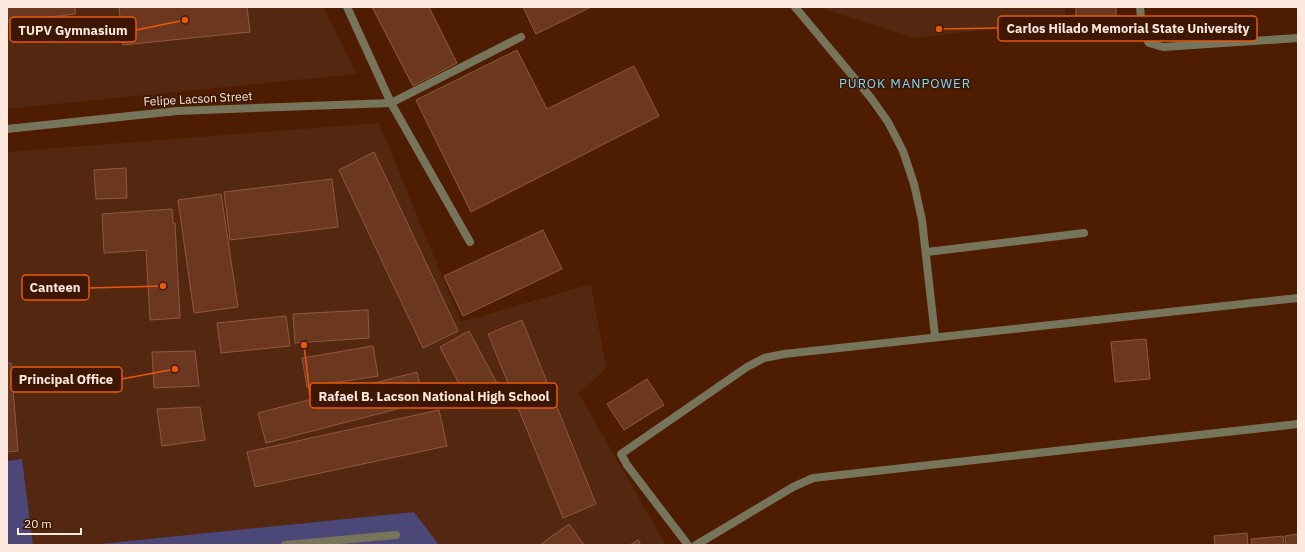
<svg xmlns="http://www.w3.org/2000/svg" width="1305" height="552" font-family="'IBM Plex Sans',sans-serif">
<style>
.built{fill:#542810}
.green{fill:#4b4777}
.building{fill:#6b381f;stroke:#91583e}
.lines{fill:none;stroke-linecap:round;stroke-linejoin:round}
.lane{stroke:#76755c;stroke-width:8}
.street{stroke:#76755c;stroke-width:8}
.labels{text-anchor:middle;stroke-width:3;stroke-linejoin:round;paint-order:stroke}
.street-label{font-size:12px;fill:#fde9e0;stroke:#3d1703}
.neighbourhood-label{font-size:13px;letter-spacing:1px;fill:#7dd7fb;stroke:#3d1703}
.leader{fill:none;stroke:#e8590c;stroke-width:1.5}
.callout-dot{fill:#e8590c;stroke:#3d1703;stroke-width:1.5}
.callout{fill:#3d1703;stroke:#e8590c;stroke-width:1.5}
.callout-label{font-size:13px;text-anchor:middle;font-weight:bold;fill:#fde9e0}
</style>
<rect width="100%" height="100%" fill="#4e1c00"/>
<g class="built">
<path d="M7,7H323L357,74L7,109Z"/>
<path d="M822,7H1065L1066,21L913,38L824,9Z"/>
<path d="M379,123L461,322L591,284L606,368L579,394L666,545H439L414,512L89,545H33L22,459L7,461V152Z"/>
</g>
<g class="green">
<path d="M22,459L33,545H7V461Z"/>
<path d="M414,512L439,545H89Z"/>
</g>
<g class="building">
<path d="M7,7H75V14L7,22Z"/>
<path d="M119,7H247L250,32L123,45Z"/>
<path d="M372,7H429L457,63L413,86Z"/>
<path d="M523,7H591L536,34Z"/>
<path d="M1076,7H1116V35L1075,34Z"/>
<path d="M517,50L547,109L634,66L659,116L471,212L416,100Z"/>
<path d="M374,152L458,331L423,348L339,170Z"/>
<path d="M126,168L127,198L96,199L94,170Z"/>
<path d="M332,179L338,227L230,240L224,192Z"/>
<path d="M221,194L238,307L194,313L178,200Z"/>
<path d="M172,209L173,223H175L180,318L150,320L146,250L104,253L102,214Z"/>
<path d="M543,230L562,269L463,316L444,276Z"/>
<path d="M368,310L369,338L295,343L293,314Z"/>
<path d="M286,316L290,346L221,353L217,323Z"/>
<path d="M522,320L596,504L563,518L488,334Z"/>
<path d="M469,331L498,385L468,401L440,347Z"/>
<path d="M1146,339L1150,379L1115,382L1111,342Z"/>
<path d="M373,346L378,376L307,387L302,358Z"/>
<path d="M195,351L199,386L154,388L152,352Z"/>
<path d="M7,363H11L18,451L7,452Z"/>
<path d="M417,372L424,402L266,443L258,413Z"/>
<path d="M647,379L664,405L624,430L607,404Z"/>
<path d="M200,407L205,440L162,446L157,409Z"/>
<path d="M439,410L447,446L255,487L247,452Z"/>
<path d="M569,524L584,545H540Z"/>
<path d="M1247,533L1248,545H1215L1214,536Z"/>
<path d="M1298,534V545H1286L1285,536Z"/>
<path d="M1283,536L1284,545H1252L1251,539Z"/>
<path d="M638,540L641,545H630Z"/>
</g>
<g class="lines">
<g class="lane">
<path d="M347,7L391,103L470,242"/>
<path d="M7,129L177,111L391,103L521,37"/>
<path d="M285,545L396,535"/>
</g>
<g class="street">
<path d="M795,7L871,98L888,122L903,151L914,184L922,220L935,336"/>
<path d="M1140,7L1142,30L1149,43L1163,47L1298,38"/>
<path d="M927,252L1084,233"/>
<path d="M688,545L627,465L621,454L747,367L764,358L784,354L1298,298"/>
<path d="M696,545L793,487L813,478L1298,424"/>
</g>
</g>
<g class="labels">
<g class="street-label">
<text transform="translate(198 99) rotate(-3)" y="4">Felipe Lacson Street</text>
</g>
<g class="neighbourhood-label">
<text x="905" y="88">PUROK MANPOWER</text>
</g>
</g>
<path class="leader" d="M939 29L998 28M185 20L136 30M163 286L89 288M175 369L122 379M304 345L310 396"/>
<g class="callout-dot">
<circle cx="939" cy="29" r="4"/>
<circle cx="185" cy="20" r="4"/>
<circle cx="163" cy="286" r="4"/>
<circle cx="175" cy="369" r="4"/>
<circle cx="304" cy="345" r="4"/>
</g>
<g class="callout">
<rect x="998" y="16" width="259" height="25" rx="4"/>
<rect x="10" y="17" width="126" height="25" rx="4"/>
<rect x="22" y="275" width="67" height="25" rx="4"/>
<rect x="11" y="367" width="111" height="25" rx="4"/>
<rect x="310" y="383" width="247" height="25" rx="4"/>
</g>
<g class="callout-label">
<text x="1128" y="33">Carlos Hilado Memorial State University</text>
<text x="73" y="35">TUPV Gymnasium</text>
<text x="55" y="292">Canteen</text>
<text x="66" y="384">Principal Office</text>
<text x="434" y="401">Rafael B. Lacson National High School</text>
</g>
<rect width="1305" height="552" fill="none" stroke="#fde9e0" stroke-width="16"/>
<path d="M18 528v6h63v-6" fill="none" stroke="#fde9e0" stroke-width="2"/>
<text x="24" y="528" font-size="12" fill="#fde9e0" stroke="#3d1703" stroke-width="3" paint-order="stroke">20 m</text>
</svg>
